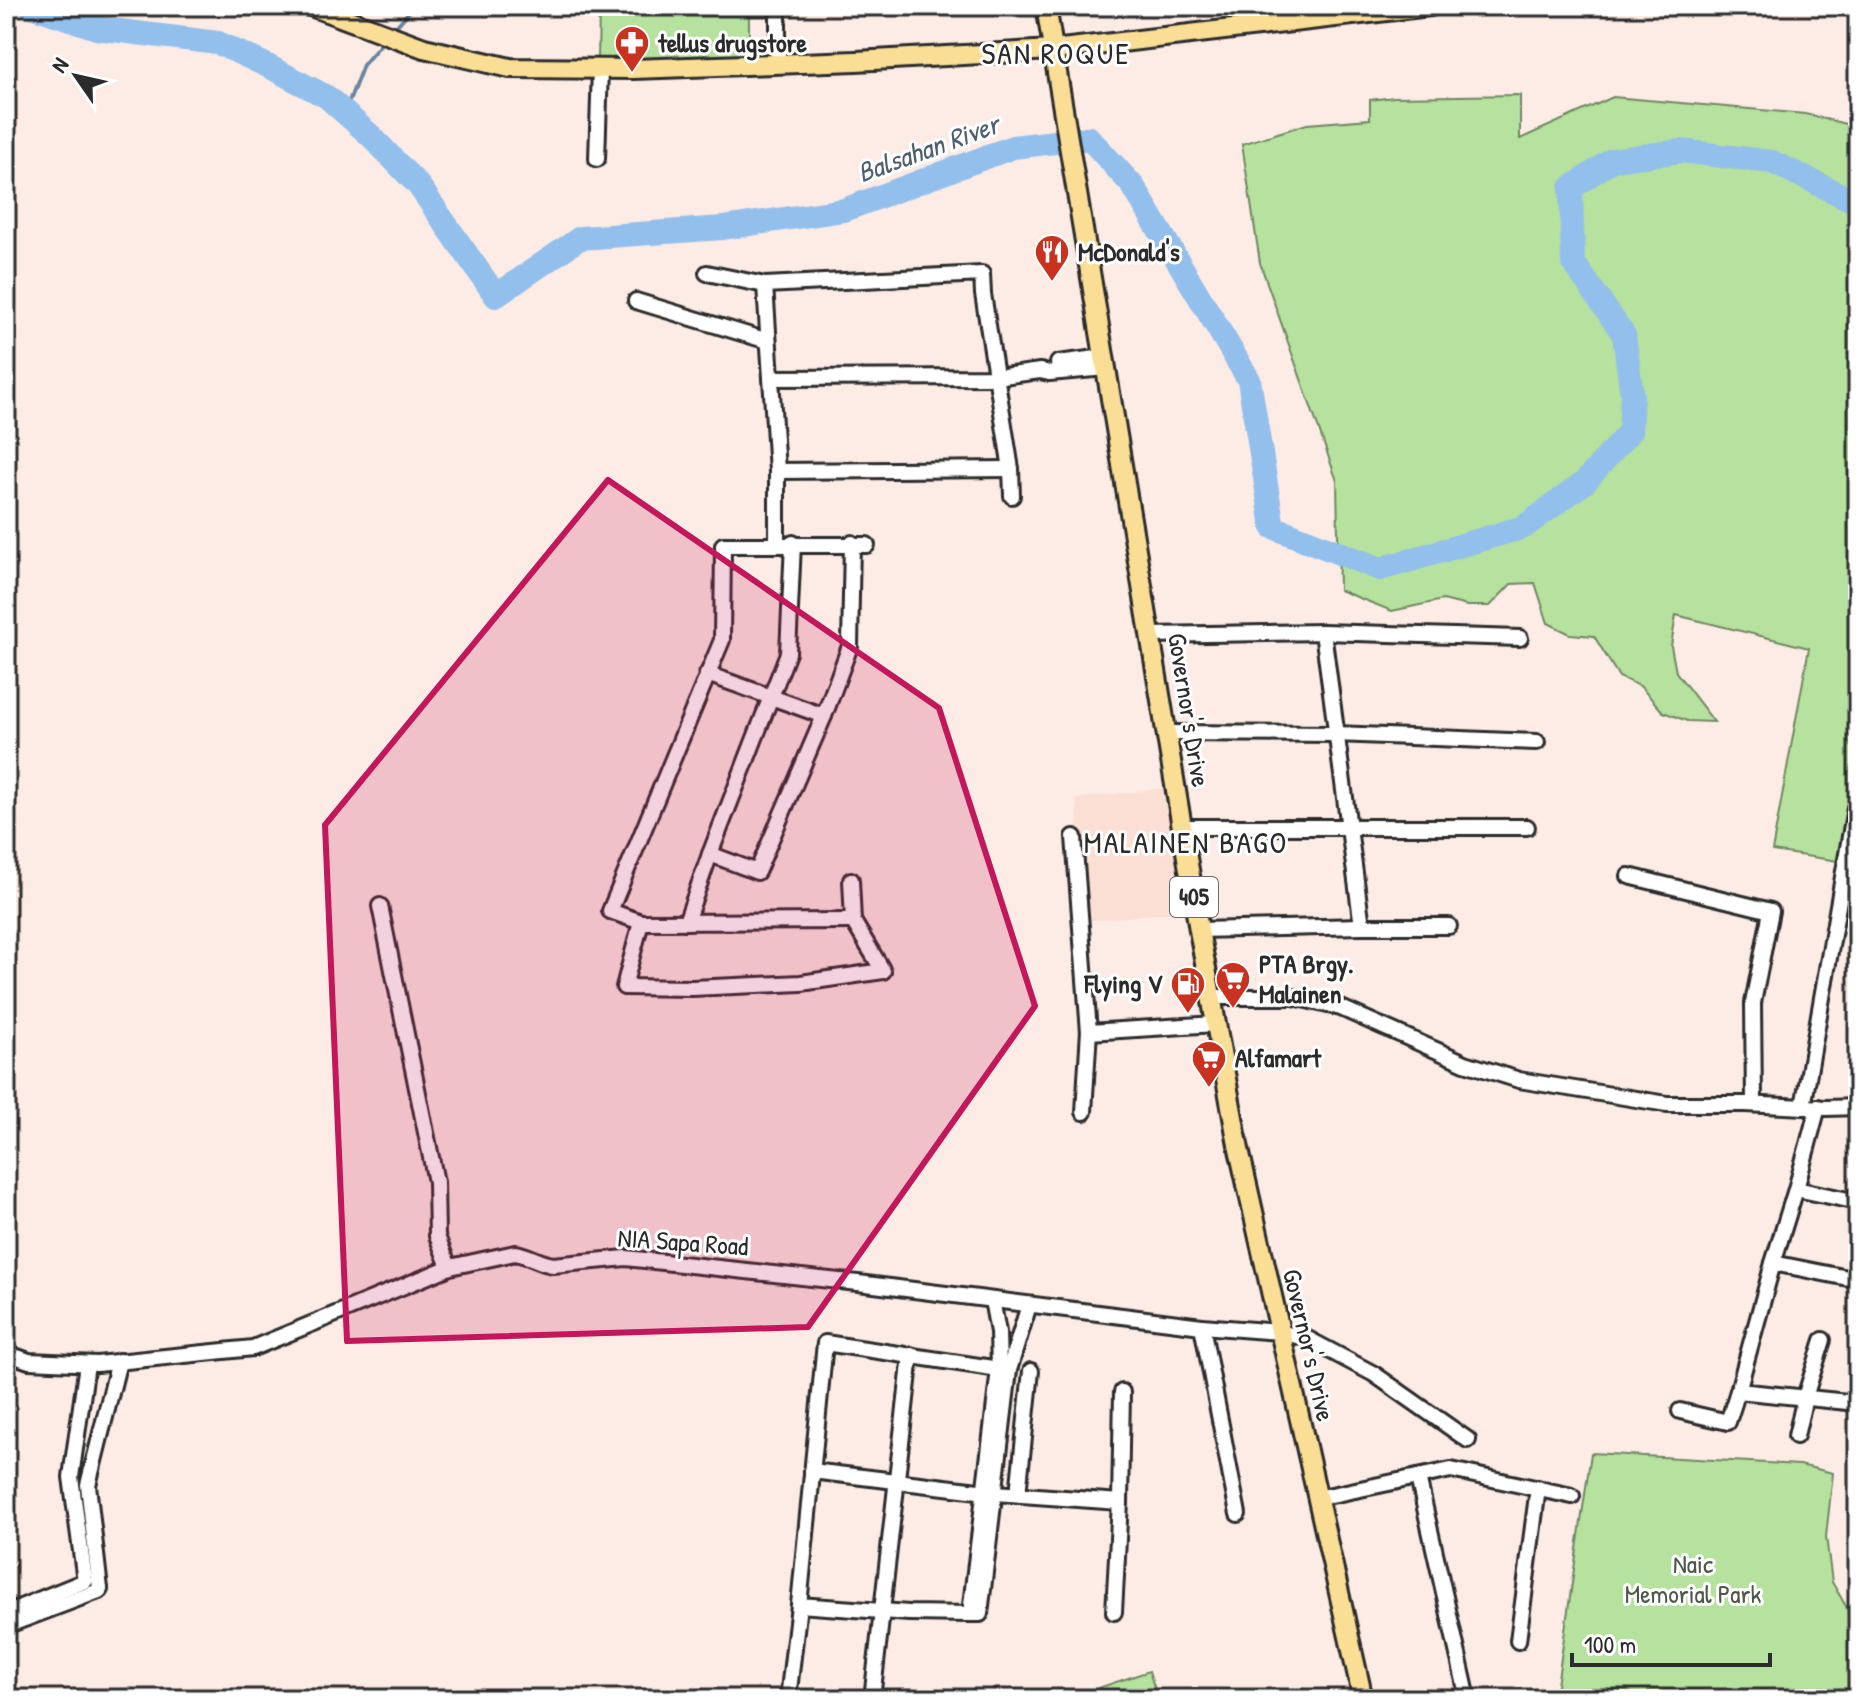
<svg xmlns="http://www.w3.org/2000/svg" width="1864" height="1705" font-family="'Patrick Hand',sans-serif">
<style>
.built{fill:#fbdfd4}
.green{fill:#b6e19e;stroke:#708664;stroke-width:2}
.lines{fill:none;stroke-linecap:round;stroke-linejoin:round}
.stream{stroke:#69849f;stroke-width:4}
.river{stroke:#93bfec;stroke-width:24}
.minor-casing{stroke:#2b2b2b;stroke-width:20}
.major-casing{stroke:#2b2b2b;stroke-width:24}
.minor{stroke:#fff;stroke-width:14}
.major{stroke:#fbde96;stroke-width:18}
.marked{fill:#c2185b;fill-opacity:0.2;stroke:#c2185b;stroke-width:6;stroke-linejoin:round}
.labels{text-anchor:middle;stroke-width:6;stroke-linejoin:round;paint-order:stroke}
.shield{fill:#fff;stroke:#6b6b6b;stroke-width:2}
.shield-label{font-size:24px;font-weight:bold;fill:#2b2b2b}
.poi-label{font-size:26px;font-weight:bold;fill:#2b2b2b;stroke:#fff;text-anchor:start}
.street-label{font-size:26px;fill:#2b2b2b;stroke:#fff}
.park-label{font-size:26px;fill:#4e5848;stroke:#fff}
.water-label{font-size:28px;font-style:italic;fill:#4f5f6f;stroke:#fff}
.quarter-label{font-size:30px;letter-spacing:2px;fill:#2b2b2b;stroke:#fff}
</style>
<rect width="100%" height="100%" fill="#fdece6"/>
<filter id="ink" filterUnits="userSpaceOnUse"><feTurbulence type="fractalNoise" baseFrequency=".0125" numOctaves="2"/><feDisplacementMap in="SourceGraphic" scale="16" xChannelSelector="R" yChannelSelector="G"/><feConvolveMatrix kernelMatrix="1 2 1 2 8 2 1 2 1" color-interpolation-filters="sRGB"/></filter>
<g filter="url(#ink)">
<path class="built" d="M1171,787L1186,911L1086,921L1076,799Z"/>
<g class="green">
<path d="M599,6H749V55L598,63Z"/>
<path d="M1520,95V139L1613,97L1805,114L1858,127V864L1772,851L1809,648L1676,615L1671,646L1676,672L1714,722L1687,721L1663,712L1640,686L1619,677L1594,636L1570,634L1548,623L1535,583L1511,584L1490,606H1467L1443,600L1392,611L1339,590L1337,481L1260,263L1242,144L1307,124L1370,119V100L1394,97Z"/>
<path d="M1591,1453L1800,1465L1833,1473L1826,1537L1832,1582L1858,1627V1699H1555Z"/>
<path d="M1149,1671L1158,1699H1102L1098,1688Z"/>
</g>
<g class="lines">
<g class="stream">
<path d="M392,31L414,6"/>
<path d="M345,112L363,65L386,38"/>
</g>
<path class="river" d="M31,6L96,28L218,43L268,66L327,97L371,136L419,186L496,296L580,238L723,228L844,210L1013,147L1089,138L1133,186L1249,380L1273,527L1380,569L1524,527L1585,482L1630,431L1632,395L1624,335L1573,262L1571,188L1612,160L1681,151L1772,162L1858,203"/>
<defs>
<g id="minor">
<path d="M778,6V64"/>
<path d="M597,159L600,68"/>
<path d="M707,273L765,285L982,274L983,294L1011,469L1012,496"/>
<path d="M765,285L777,471V543"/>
<path d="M636,301L768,341"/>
<path d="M1058,363L1104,357"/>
<path d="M771,378L996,377L1040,371L1049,373L1106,368"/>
<path d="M777,471L1011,469"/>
<path d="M1323,632L1362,926"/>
<path d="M1150,635L1323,632L1520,638"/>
<path d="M707,674L824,716"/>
<path d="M1166,733L1336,734L1537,742"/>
<path d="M1182,827H1527"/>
<path d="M1074,837L1089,1032L1216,1024"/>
<path d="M710,854L757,872L824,716L850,646L852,543"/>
<path d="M1629,876L1771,911L1753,1003L1754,1104"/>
<path d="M380,906L436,1182L437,1236L449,1267"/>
<path d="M853,921L641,922L610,911L722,640L723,545H867"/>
<path d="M641,922L624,987L692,988L801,983L883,971L853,921L851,880"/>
<path d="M686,922L710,854L788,653L793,543"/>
<path d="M1199,930L1362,926H1449"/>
<path d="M1211,997H1294L1341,1008L1465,1063L1519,1080L1667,1104H1745L1826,1108L1858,1107"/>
<path d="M1803,1107L1855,808"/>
<path d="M1818,1107L1796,1189L1773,1263L1738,1391L1858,1403"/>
<path d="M1084,1112L1089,1030"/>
<path d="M1796,1189L1858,1202"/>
<path d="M1773,1263L1858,1280"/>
<path d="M1202,1326L1238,1514"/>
<path d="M6,1353L29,1361L97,1364L253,1348L450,1267L515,1253C529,1255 539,1263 553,1265L626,1258L858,1283L1202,1326L1279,1332L1306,1338L1374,1374L1468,1440"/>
<path d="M1009,1370L999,1369L970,1614H980L1009,1370L1029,1305"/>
<path d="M1680,1411L1728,1422L1738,1391"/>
<path d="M1796,1436L1805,1397L1823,1340"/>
<path d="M812,1471L995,1493L1120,1502L1122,1392"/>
<path d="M1418,1477L1468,1699"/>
<path d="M1018,1494L1031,1371"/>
<path d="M1317,1498L1451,1470L1572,1496"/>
<path d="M85,1581L71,1477L87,1364"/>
<path d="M100,1589L88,1485L119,1361"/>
<path d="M1114,1612L1120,1502"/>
<path d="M6,1613L85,1581"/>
<path d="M970,1614L909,1613L799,1605L825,1343L999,1369L998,1332L992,1300"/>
<path d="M6,1626L99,1591L100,1589"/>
<path d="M1518,1641L1538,1488"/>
<path d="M788,1699L799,1605"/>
<path d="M872,1699L911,1355"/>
</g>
<g id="major">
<path d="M311,6L424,48L510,68L633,69L856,61L1053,50L1430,6"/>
<path d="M1046,6L1199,930L1238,1145L1363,1699"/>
</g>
</defs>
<use href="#minor" class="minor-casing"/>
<use href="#major" class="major-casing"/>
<use href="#minor" class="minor"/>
<use href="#major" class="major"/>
</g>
</g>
<path class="marked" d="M608,480L939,708L1035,1006L808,1327L347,1341L325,825Z"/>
<defs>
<symbol id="pharmacy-pin" viewBox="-11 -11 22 30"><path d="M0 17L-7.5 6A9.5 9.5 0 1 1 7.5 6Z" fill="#c8321e" stroke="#fff"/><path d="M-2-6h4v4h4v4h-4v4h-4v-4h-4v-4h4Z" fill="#fff"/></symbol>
<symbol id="restaurant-pin" viewBox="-11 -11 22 30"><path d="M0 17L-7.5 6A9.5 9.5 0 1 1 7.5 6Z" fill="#c8321e" stroke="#fff"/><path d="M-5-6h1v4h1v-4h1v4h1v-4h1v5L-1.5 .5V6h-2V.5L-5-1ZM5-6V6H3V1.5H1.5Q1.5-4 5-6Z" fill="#fff"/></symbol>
<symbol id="supermarket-pin" viewBox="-11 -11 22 30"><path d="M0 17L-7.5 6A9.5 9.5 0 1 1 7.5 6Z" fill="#c8321e" stroke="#fff"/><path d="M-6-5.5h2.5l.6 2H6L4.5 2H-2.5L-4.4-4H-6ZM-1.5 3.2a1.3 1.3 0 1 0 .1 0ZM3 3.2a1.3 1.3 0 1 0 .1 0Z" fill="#fff"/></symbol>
<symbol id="fuel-pin" viewBox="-11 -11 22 30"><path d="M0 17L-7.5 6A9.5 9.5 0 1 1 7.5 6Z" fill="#c8321e" stroke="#fff"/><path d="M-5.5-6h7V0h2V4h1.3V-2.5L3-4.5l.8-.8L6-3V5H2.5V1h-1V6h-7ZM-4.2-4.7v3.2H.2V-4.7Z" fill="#fff"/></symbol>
</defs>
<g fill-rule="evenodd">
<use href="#pharmacy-pin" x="612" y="23" width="40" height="54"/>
<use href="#restaurant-pin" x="1032" y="232" width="40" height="54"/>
<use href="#supermarket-pin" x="1213" y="959" width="40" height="54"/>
<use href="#fuel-pin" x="1168" y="964" width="40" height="54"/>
<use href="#supermarket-pin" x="1189" y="1038" width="40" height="54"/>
</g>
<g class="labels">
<rect class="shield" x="1170" y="877" width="48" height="40" rx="6"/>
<g class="shield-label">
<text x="1194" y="905">405</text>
</g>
<g class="poi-label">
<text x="658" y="52">tellus drugstore</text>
<text x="1078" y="261">McDonald's</text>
<text x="1259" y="973">PTA Brgy.<tspan x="1259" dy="30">Malainen</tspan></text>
<text x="1162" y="993" text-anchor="end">Flying V</text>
<text x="1235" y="1067">Alfamart</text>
</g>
<g class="street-label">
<text transform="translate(1189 710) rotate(81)" y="9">Governor's Drive</text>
<text transform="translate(683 1242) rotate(4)" y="9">NIA Sapa Road</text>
<text transform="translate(1309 1345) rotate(77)" y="9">Governor's Drive</text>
</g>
<g class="park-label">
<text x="1693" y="1573">Naic<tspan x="1693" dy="30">Memorial Park</tspan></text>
</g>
<g class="water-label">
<text transform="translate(928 148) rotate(-20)" y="10">Balsahan River</text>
</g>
<g class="quarter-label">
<text x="1056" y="64">SAN ROQUE</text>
<text x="1186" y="853">MALAINEN BAGO</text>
</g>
</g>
<rect width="1864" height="1705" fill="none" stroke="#fff" stroke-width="32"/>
<rect x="16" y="16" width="1832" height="1673" fill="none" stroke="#2b2b2b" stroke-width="3" filter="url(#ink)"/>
<g transform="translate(76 76) rotate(304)" stroke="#ffffff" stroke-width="6" paint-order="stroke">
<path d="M0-6L14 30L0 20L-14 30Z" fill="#2b2b2b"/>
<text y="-12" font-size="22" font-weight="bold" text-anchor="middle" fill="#2b2b2b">N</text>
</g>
<path d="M1572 1653v12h198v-12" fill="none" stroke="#2b2b2b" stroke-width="4"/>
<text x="1584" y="1653" font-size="24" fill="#2b2b2b" stroke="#ffffff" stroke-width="6" paint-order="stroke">100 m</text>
</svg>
